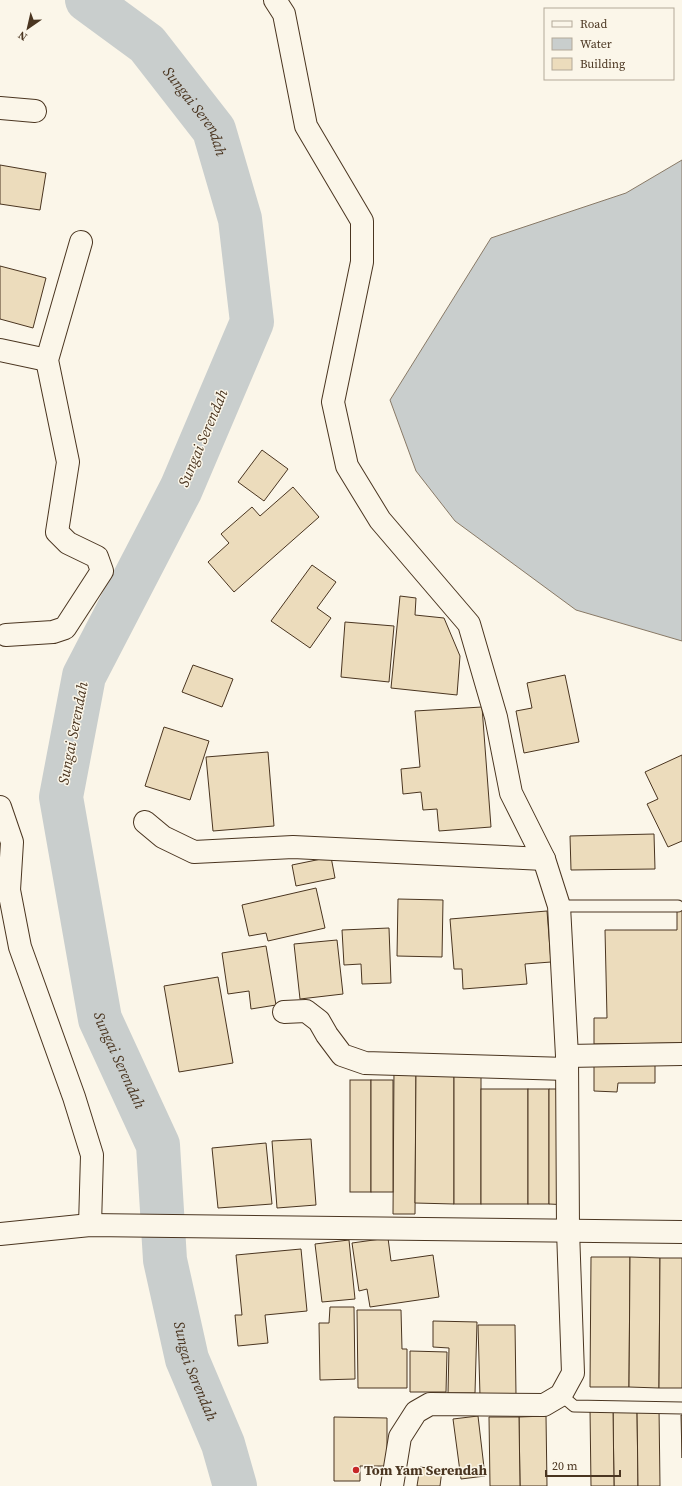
<svg xmlns="http://www.w3.org/2000/svg" width="682" height="1486" font-family="'Source Serif 4',serif">
<style>
.water{fill:#c9cecd;stroke:#887966}
.lines{fill:none;stroke-linecap:round;stroke-linejoin:round}
.river{stroke:#c9cecd;stroke-width:44}
.building{fill:#ecdcbc;stroke:#4a3520}
.service-casing{stroke:#4a3520;stroke-width:13}
.minor-casing{stroke:#4a3520;stroke-width:24}
.service{stroke:#fbf6e9;stroke-width:11}
.minor{stroke:#fbf6e9;stroke-width:22}
.poi-dot{fill:#c62828;stroke:#fbf6e9;stroke-width:1.5}
.labels{text-anchor:middle;stroke-width:3;stroke-linejoin:round;paint-order:stroke}
.poi-label{font-size:14px;font-weight:bold;fill:#4a3520;stroke:#fbf6e9;text-anchor:start}
.water-label{font-size:15px;font-style:italic;fill:#4a3520;stroke:#fbf6e9}
</style>
<rect width="100%" height="100%" fill="#fbf6e9"/>
<path class="water" d="M682,160V641L576,610L455,521L416,471L390,400L491,238L626,193Z"/>
<g class="lines">
<path class="river" id="s1" d="M87,0L147,44L214,130L240,219L252,322L181,489L84,676L61,797L100,1019L158,1145L165,1260L187,1359L223,1444L235,1486"/>
</g>
<g class="building">
<path d="M0,165L46,173L40,210L0,204Z"/>
<path d="M0,266L46,278L33,328L0,319Z"/>
<path d="M262,450L288,469L264,501L238,482Z"/>
<path d="M293,487L319,517L234,592L208,562L229,543L221,534L252,507L260,516Z"/>
<path d="M312,565L336,582L317,608L331,618L310,648L271,621Z"/>
<path d="M400,596L416,598L415,615L444,618L460,656L457,695L391,688Z"/>
<path d="M345,622L394,626L389,682L341,677Z"/>
<path d="M193,665L233,679L222,707L182,692Z"/>
<path d="M565,675L579,742L524,753L516,711L532,708L527,683Z"/>
<path d="M482,707L491,827L439,831L437,809L423,810L421,792L403,794L401,769L420,767L415,711Z"/>
<path d="M164,727L209,741L190,800L145,786Z"/>
<path d="M268,752L274,826L213,831L206,757Z"/>
<path d="M682,755V841L668,847L647,804L658,799L645,772Z"/>
<path d="M654,834L655,869L571,870L570,836Z"/>
<path d="M331,857L335,878L296,886L292,865Z"/>
<path d="M316,888L325,928L268,941L266,933L249,936L242,905Z"/>
<path d="M398,899L443,900L442,957L397,956Z"/>
<path d="M677,908H682V1043L594,1044V1018H607L605,930H677Z"/>
<path d="M547,911L551,962L525,964L527,984L463,989L462,969H454L450,919Z"/>
<path d="M389,928L391,983L362,984L361,964L344,965L342,930Z"/>
<path d="M337,940L343,994L300,999L294,944Z"/>
<path d="M266,946L276,1005L251,1009L249,991L228,994L222,953Z"/>
<path d="M218,977L233,1063L179,1072L164,986Z"/>
<path d="M594,1064H655V1083H618L617,1092L594,1091Z"/>
<path d="M394,1069H416L415,1214H393Z"/>
<path d="M416,1069L454,1070V1204L415,1203Z"/>
<rect x="454" y="1070" width="27" height="134"/>
<rect x="350" y="1080" width="21" height="112"/>
<rect x="371" y="1080" width="22" height="112"/>
<rect x="481" y="1089" width="47" height="115"/>
<rect x="528" y="1089" width="21" height="115"/>
<path d="M549,1089H571L570,1205L549,1204Z"/>
<path d="M311,1139L316,1205L277,1208L272,1141Z"/>
<path d="M266,1143L272,1204L218,1208L212,1148Z"/>
<path d="M388,1238L391,1261L433,1255L439,1297L370,1307L367,1289L359,1291L352,1243Z"/>
<path d="M349,1240L355,1299L322,1302L315,1244Z"/>
<path d="M301,1249L307,1311L265,1315L268,1343L238,1346L235,1315H242L236,1255Z"/>
<path d="M591,1257H630L629,1387H590Z"/>
<path d="M630,1257L660,1258L659,1388L629,1387Z"/>
<path d="M660,1258H682V1388H659Z"/>
<path d="M330,1307H354L355,1379L320,1380L319,1323H329Z"/>
<path d="M357,1310H401L402,1349H407V1388H358Z"/>
<path d="M433,1321L477,1322L475,1393H448L449,1348L433,1347Z"/>
<path d="M478,1325H515L516,1395L480,1396Z"/>
<path d="M410,1351L447,1352L446,1392H410Z"/>
<path d="M637,1408L638,1486H614L613,1409Z"/>
<path d="M637,1408H659L660,1486H638Z"/>
<path d="M590,1409H613L614,1486H591Z"/>
<path d="M681,1415H682V1458Z"/>
<path d="M478,1416L485,1476L461,1479L453,1419Z"/>
<path d="M546,1416L547,1486H520L519,1417Z"/>
<path d="M334,1417L387,1418V1466H360V1481H334Z"/>
<path d="M489,1417H519L520,1486H490Z"/>
<path d="M420,1467L442,1470L440,1486H417Z"/>
</g>
<g class="lines">
<defs>
<g id="service">
<path d="M559,906H678"/>
<path d="M561,1395L574,1406L682,1408"/>
</g>
<g id="minor">
<path d="M275,0L284,14L306,126L362,221V262L333,402L347,466L380,520L469,624L496,717L511,793L544,859L559,906L567,1056L568,1230L573,1373L561,1395L544,1405L430,1404L416,1412L400,1437L392,1486"/>
<path d="M0,108L35,111"/>
<path d="M0,350L47,360"/>
<path d="M6,635L53,632L65,628L102,571L97,557L68,543L57,532L68,462L47,360L81,242"/>
<path d="M0,807L12,842L9,890L20,947L74,1097L92,1155L90,1225"/>
<path d="M145,822L163,837L194,852L293,847L544,859"/>
<path d="M284,1012L306,1011L319,1021L327,1035L342,1055L365,1063L567,1069"/>
<path d="M567,1056L682,1054"/>
<path d="M0,1234L90,1225L682,1232"/>
</g>
</defs>
<use href="#service" class="service-casing"/>
<use href="#minor" class="minor-casing"/>
<use href="#service" class="service"/>
<use href="#minor" class="minor"/>
</g>
<circle class="poi-dot" cx="356" cy="1470" r="4"/>
<g class="labels">
<g class="poi-label">
<text x="364" y="1475">Tom Yam Serendah</text>
</g>
<g class="water-label">
<text dy="5" stroke="none"><textPath href="#s1" startOffset="158">Sungai Serendah</textPath></text>
<text transform="translate(203 438) rotate(-67)" y="5">Sungai Serendah</text>
<text transform="translate(73 733) rotate(-79)" y="5">Sungai Serendah</text>
<text dy="5" stroke="none"><textPath href="#s1" startOffset="1166">Sungai Serendah</textPath></text>
<text dy="5" stroke="none"><textPath href="#s1" startOffset="1490">Sungai Serendah</textPath></text>
</g>
</g>
<rect x="544" y="8" width="130" height="72" fill="#fbf6e9" stroke="#b4a999"/>
<rect x="552" y="21" width="20" height="6" fill="#fbf6e9" stroke="#b4a999"/>
<text x="580" y="28" font-size="12" fill="#4a3520">Road</text>
<rect x="552" y="38" width="20" height="12" fill="#c9cecd" stroke="#b4a999"/>
<text x="580" y="48" font-size="12" fill="#4a3520">Water</text>
<rect x="552" y="58" width="20" height="12" fill="#ecdcbc" stroke="#b4a999"/>
<text x="580" y="68" font-size="12" fill="#4a3520">Building</text>
<g transform="translate(28 28) rotate(214)" stroke="#fbf6e9" stroke-width="3" paint-order="stroke">
<path d="M0-3L7 15L0 10L-7 15Z" fill="#4a3520"/>
<text y="-6" font-size="11" font-weight="bold" text-anchor="middle" fill="#4a3520">N</text>
</g>
<path d="M546 1470v6h74v-6" fill="none" stroke="#4a3520" stroke-width="2"/>
<text x="552" y="1470" font-size="12" fill="#4a3520" stroke="#fbf6e9" stroke-width="3" paint-order="stroke">20 m</text>
</svg>
